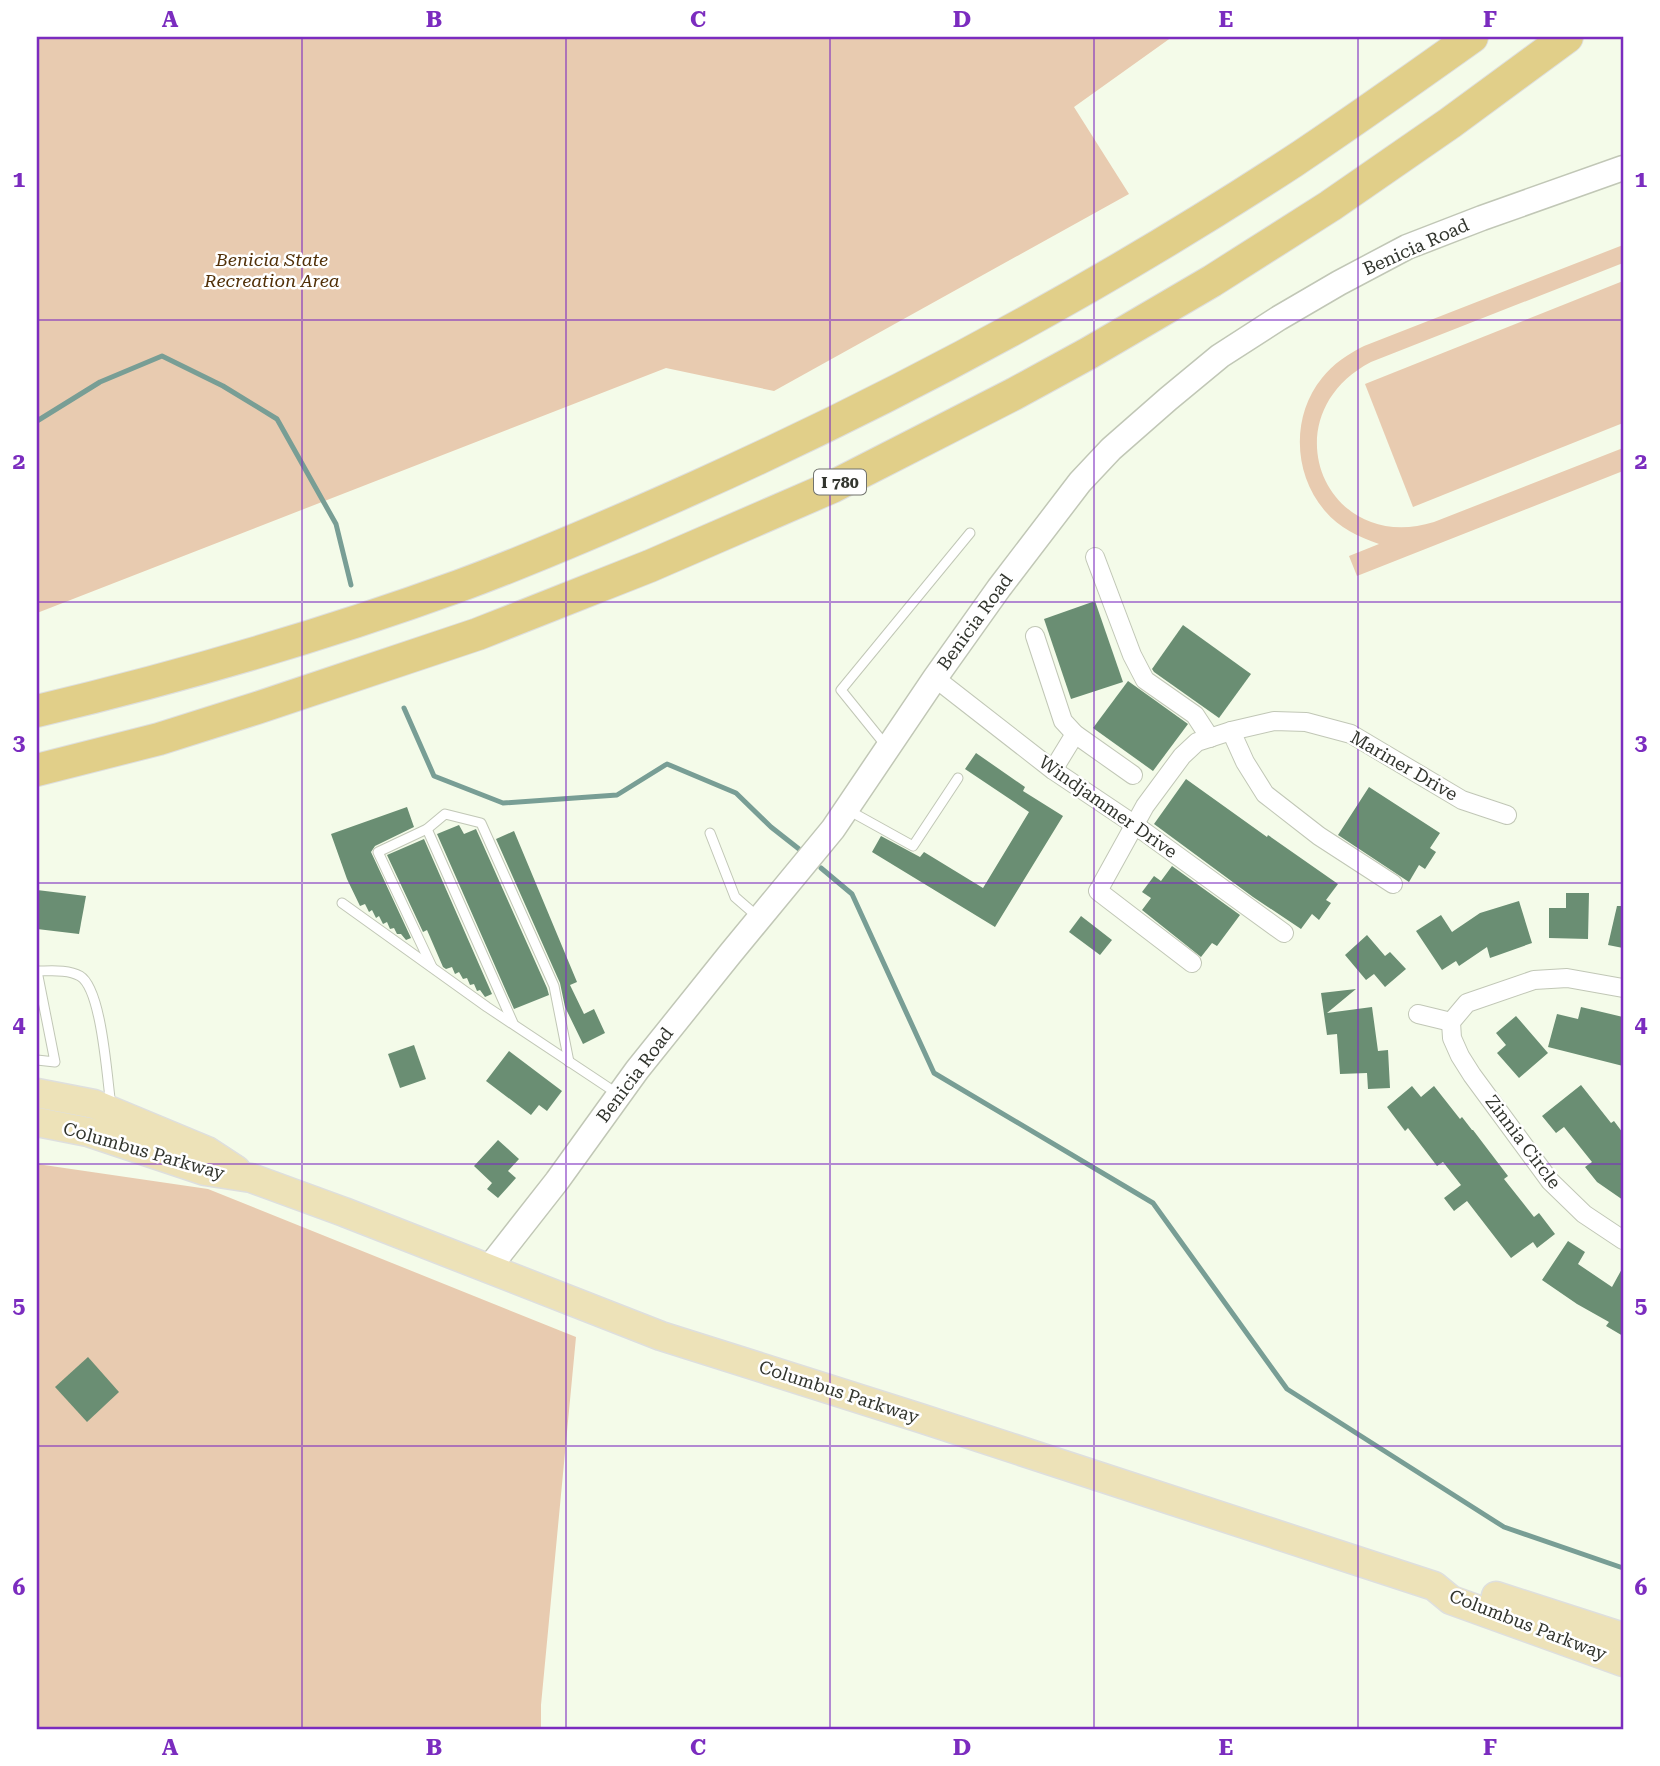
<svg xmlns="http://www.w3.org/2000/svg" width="1660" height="1766" font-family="'Roboto Serif',serif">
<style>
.green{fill:#e8cbb0}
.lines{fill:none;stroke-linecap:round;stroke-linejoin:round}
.stream{stroke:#789e95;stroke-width:5}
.building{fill:#6a8e73}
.lane-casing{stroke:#c1c7b6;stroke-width:11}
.street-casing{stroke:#c1c7b6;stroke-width:20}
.secondary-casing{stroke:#c1c7b6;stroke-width:27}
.primary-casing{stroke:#dedfde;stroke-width:31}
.highway-casing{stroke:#dedfde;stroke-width:34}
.lane{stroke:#fff;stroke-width:9}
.street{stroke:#fff;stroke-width:18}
.secondary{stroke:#fff;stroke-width:24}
.primary{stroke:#ede2b8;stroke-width:28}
.highway{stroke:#e1cf89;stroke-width:32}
.grid{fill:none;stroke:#7b2cbf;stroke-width:2;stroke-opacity:0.55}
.labels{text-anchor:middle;stroke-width:5;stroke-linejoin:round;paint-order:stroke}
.shield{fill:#fff;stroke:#70726d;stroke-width:2}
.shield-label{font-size:16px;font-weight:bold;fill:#32352e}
.street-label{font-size:18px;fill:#32352e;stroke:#fff}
.park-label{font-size:18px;font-style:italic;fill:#513008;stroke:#fff}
.neatline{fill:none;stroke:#7b2cbf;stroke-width:2.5}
.grid-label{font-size:23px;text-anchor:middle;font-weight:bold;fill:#7b2cbf}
</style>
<rect width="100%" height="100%" fill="#f4fbe9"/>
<g class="green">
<path d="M37,37H1172L1074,107L1129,194L774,391L666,368L37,613Z"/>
<path d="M1623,245V263L1371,362C1268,416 1325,556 1434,522L1623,448V471L1357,576L1349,556L1379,544C1359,537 1339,528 1325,511C1293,474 1291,416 1322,378C1333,364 1348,354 1364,346Z"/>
<path d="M1623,281V423L1413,507L1365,384Z"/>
<path d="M37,1164L208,1189L576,1337L541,1705V1729H37Z"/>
</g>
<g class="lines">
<g class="stream">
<path d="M37,421L100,382L162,356L223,386L277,419L336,524L351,585"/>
<path d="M404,708L434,776L503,803L617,795L667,764L736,793L771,827L799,849"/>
<path d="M821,868L852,894L934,1073L1153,1203L1287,1389L1504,1527L1623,1568"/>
</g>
</g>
<g class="building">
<path d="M1095,601L1123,682L1071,699L1044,619Z"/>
<path d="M1183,625L1251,674L1219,718L1154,672L1152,669Z"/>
<path d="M1128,681L1188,724L1153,771L1093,728Z"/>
<path d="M976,753L1025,787L1023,791L1063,816L995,927L872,852L881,836L920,857L924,852L983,888L1029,812L965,769Z"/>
<path d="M1186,779L1267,837L1268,835L1338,884L1326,900L1331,903L1319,920L1312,914L1301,929L1253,897L1154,824Z"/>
<path d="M1369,787L1440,833L1430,848L1436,852L1425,869L1419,865L1409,882L1338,835Z"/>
<path d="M407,807L414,827L375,846L371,852L411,938L406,940L401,934H397L394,928L390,929L387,922L383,924L379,916L376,918L372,910L369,912L365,904L360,906L347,879L331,834Z"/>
<path d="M459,825L464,834L476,829L547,988L549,995L514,1009L437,834Z"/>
<path d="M514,831L577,982L570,985L584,1014L594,1009L605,1033L583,1044L565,1007L560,983L496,839Z"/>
<path d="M424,839L492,994L485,997L480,990L477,991L474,984L470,985L467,978L463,979L459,972L455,974L452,967L446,969L443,967L427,930L423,932L387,855Z"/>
<path d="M1172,866L1240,915L1217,946L1212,943L1201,957L1142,910L1151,898L1142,892L1154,876L1161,881Z"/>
<path d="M37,890L86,896L79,934L37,929Z"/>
<path d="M1566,893H1589L1588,939L1549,938V908H1566Z"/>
<path d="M1519,901L1532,943L1490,958L1487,947L1459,966L1456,961L1442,970L1416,931L1441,915L1452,932L1480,913Z"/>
<path d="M1617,906H1623V948L1608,945Z"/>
<path d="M1081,916L1112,940L1100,955L1069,932Z"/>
<path d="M1367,935L1385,956L1390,952L1406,969L1385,987L1374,974L1366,980L1345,955Z"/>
<path d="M1356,989L1327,1013L1372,1007L1378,1051L1388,1050L1390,1088L1368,1089L1367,1073L1340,1074L1337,1034L1327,1035L1321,993Z"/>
<path d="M1581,1007L1623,1017V1066L1548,1047L1557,1014L1578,1019Z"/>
<path d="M1516,1016L1548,1053L1519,1078L1497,1053L1506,1045L1496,1033Z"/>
<path d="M414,1045L426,1079L400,1088L388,1054Z"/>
<path d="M509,1051L562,1091L547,1111L539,1105L531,1115L486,1081Z"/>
<path d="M1581,1085L1611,1123L1614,1121L1623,1133V1200L1597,1182L1585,1167L1592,1162L1564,1127L1556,1133L1542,1116Z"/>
<path d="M1412,1086L1421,1097L1434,1086L1460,1119L1462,1117L1472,1130H1473L1508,1176L1504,1179L1534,1217L1539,1213L1555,1234L1537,1248L1533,1242L1511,1258L1467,1201L1454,1211L1444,1198L1461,1185L1443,1162L1437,1166L1408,1128L1405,1131L1387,1107Z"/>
<path d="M498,1140L519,1159L508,1171L516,1178L498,1198L487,1189L492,1183L474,1166Z"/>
<path d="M1568,1241L1585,1252L1578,1264L1612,1287L1623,1267V1336L1606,1326L1609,1322L1577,1304L1542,1280Z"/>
<path d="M88,1357L119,1392L87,1422L55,1387Z"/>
</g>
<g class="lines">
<defs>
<g id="lane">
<path d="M887,747L841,690L970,533"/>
<path d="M848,810L913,846L958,778"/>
<path d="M427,829L513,1023"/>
<path d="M710,833L735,897L758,917"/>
<path d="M342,903L487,1007L618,1094"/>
<path d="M432,967L378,852L427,829L445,814L481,823L554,986L569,1062"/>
<path d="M37,971C50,971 68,969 80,976C102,989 107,1079 111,1106"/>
<path d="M37,1060L55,1062L37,971"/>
</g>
<g id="street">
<path d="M1095,557L1132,655L1145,680L1195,715L1210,738"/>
<path d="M1035,636L1063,721L1075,734L1133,775"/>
<path d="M935,678L1053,770L1135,825L1284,933"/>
<path d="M1231,731L1245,762L1265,794L1319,836L1393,884"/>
<path d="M1053,770L1075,734"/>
<path d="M1192,963L1098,891L1145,806L1182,756L1197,742L1231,731L1274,721L1306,722L1351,734L1462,800L1507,815"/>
<path d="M1623,988L1567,978L1534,980L1467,1003L1451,1022L1452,1038L1460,1056L1472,1075L1550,1181L1584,1214L1623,1240"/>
<path d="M1418,1014L1451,1022"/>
</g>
<path id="secondary" d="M488,1269L557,1181L637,1070L730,954L833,829L935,678L999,588L1080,482L1111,449L1168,399L1220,356L1279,318L1339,283L1407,247L1482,218L1623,168"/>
<g id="primary">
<path d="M37,1093L94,1104L207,1151L236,1170"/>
<path d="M37,1122L88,1132L205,1171L251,1178L344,1212L661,1336L920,1418L1434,1586L1451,1600L1623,1662"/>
<path d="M1496,1596L1623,1637"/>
</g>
<g id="highway">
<path d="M37,711C180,677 321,636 459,586C540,556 618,522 696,487C903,394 1104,285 1294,161C1354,121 1413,79 1472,37"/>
<path d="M37,770L159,739L257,708L478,634L650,566L832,487L1014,394L1089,353L1212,281L1330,206L1450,123L1567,37"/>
</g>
</defs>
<use href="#lane" class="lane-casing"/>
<use href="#street" class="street-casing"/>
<use href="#secondary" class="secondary-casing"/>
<use href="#primary" class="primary-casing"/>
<use href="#highway" class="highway-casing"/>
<use href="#lane" class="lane"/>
<use href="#street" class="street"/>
<use href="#secondary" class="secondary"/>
<use href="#primary" class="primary"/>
<use href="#highway" class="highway"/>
</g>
<path class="grid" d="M302,37V1729M566,37V1729M830,37V1729M1094,37V1729M1358,37V1729M37,320H1623M37,602H1623M37,883H1623M37,1164H1623M37,1446H1623"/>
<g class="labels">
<rect class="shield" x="814" y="469.5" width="52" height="25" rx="5"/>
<g class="shield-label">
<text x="840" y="488">I 780</text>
</g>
<g class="street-label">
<text transform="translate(1416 247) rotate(-24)" y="6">Benicia Road</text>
<text transform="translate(975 622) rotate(-54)" y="6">Benicia Road</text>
<text transform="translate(1404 766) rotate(30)" y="6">Mariner Drive</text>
<text transform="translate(1108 807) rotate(35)" y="6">Windjammer Drive</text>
<text transform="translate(635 1075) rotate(-53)" y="6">Benicia Road</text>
<text transform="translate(1523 1142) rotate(53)" y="6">Zinnia Circle</text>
<text transform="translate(144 1151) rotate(16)" y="6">Columbus Parkway</text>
<text transform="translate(839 1392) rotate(18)" y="6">Columbus Parkway</text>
<text transform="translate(1528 1625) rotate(21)" y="6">Columbus Parkway</text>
</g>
<g class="park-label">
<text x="272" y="266">Benicia State<tspan x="272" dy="21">Recreation Area</tspan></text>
</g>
</g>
<rect width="1660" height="1766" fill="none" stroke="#ffffff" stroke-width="77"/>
<rect x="38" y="38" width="1584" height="1690" class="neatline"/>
<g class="grid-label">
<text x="170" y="27">A</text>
<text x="434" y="27">B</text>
<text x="698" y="27">C</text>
<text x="962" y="27">D</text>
<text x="1226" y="27">E</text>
<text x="1490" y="27">F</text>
<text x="19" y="187">1</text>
<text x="1641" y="187">1</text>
<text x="19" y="469">2</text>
<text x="1641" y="469">2</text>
<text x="19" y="750">3</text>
<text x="1641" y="750">3</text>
<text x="19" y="1032">4</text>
<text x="1641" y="1032">4</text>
<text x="19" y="1313">5</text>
<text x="1641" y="1313">5</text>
<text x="19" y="1595">6</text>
<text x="1641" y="1595">6</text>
<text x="170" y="1755">A</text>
<text x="434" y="1755">B</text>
<text x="698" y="1755">C</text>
<text x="962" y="1755">D</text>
<text x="1226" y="1755">E</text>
<text x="1490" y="1755">F</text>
</g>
</svg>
